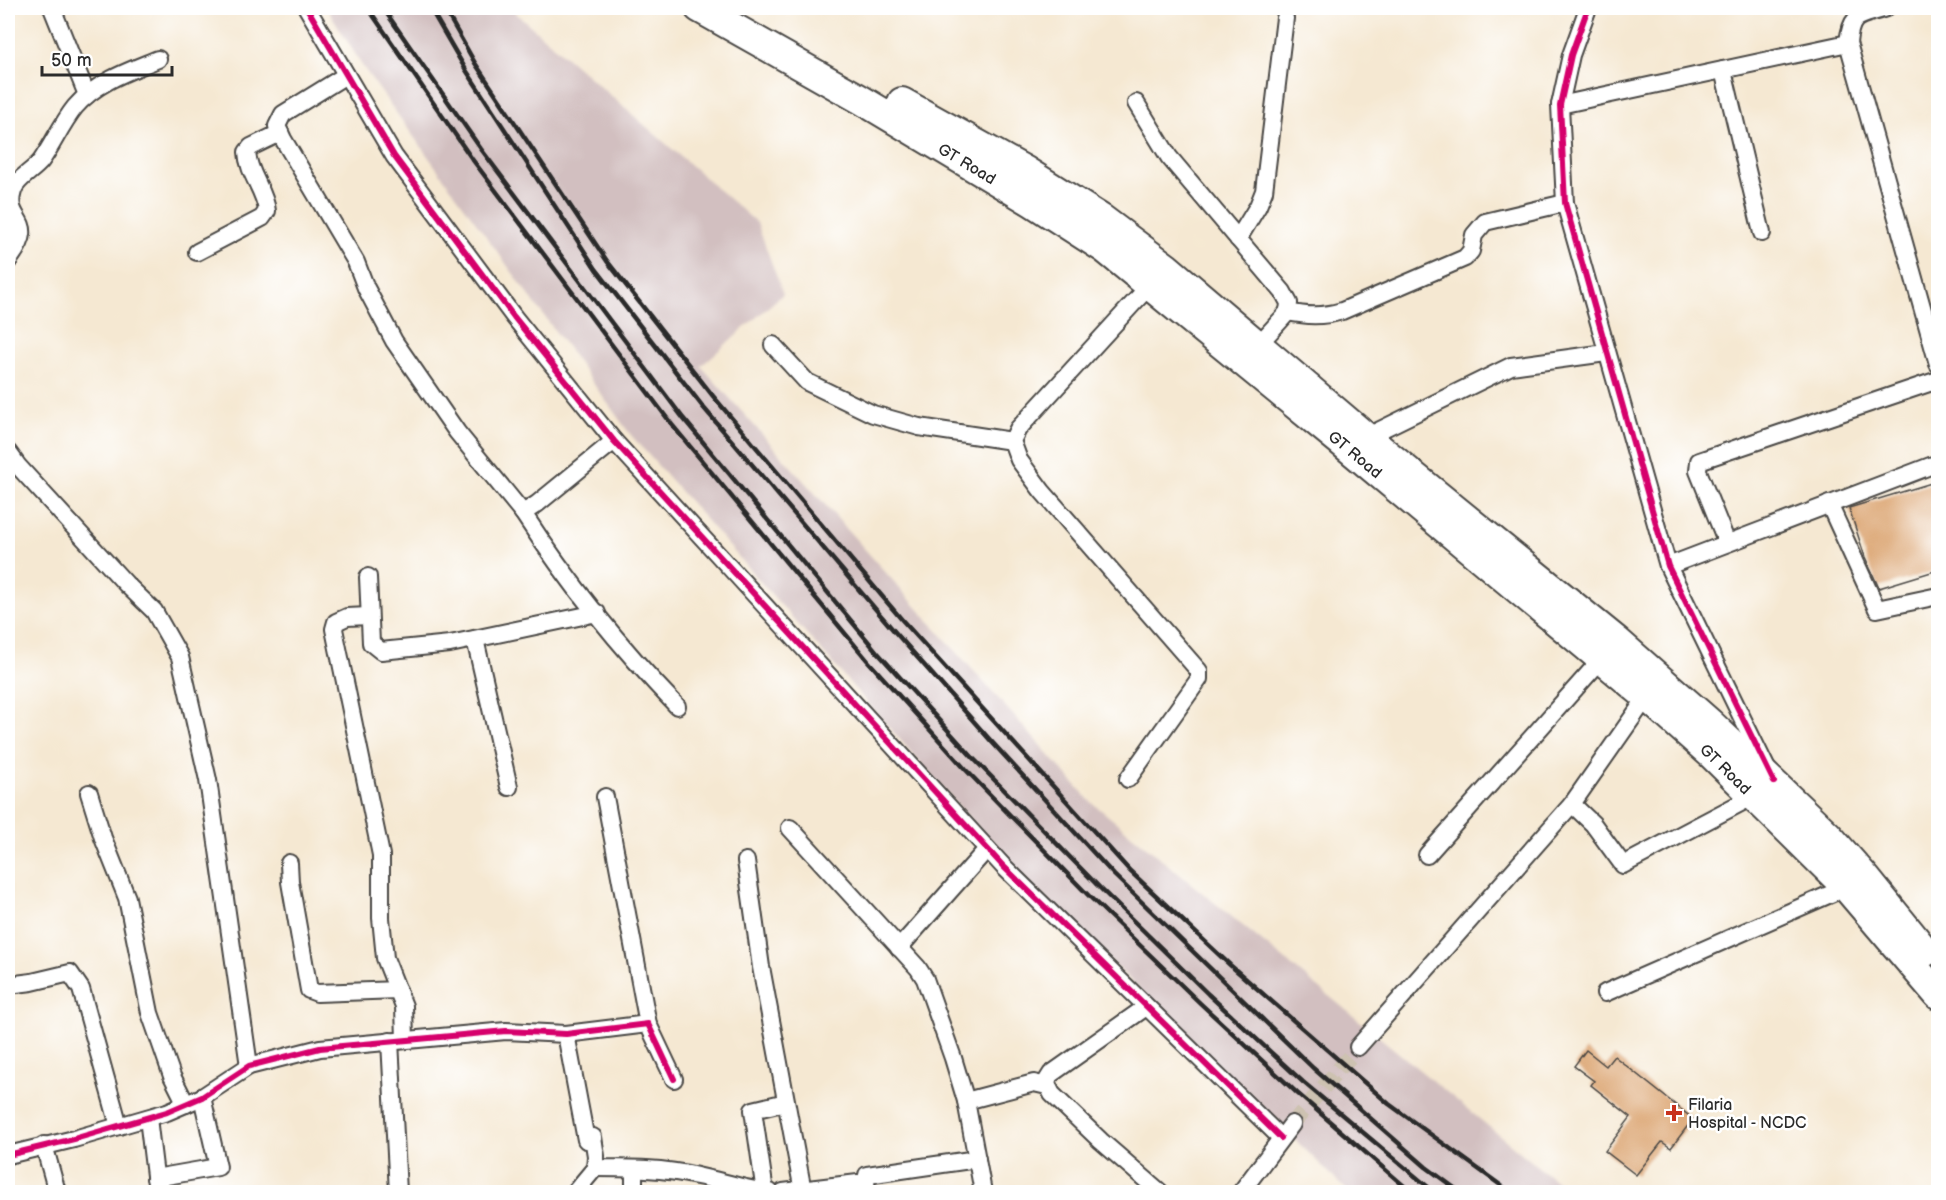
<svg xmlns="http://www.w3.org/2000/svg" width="1946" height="1200" font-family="'Balsamiq Sans',sans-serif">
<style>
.industrial{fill:#d2bfc0}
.building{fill:#daa16c}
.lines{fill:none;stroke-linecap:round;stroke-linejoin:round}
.street-tunnel{stroke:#cdc2b1;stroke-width:16;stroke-dasharray:16 8;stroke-linecap:butt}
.street-casing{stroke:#494744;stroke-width:20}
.highway-casing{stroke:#494744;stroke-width:32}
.street{stroke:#fff;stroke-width:16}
.highway{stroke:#fff;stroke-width:28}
.rail{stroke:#2b2b2b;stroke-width:4.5}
.cycleway-casing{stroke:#fff;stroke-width:10}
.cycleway{stroke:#d6006c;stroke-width:6}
.poi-dot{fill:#c8321e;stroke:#fff;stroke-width:2}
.labels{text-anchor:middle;stroke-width:5;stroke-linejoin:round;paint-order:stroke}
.street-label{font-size:16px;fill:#2b2b2b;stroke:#fff}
.poi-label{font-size:16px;fill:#2b2b2b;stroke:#fff;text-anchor:start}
</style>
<rect width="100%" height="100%" fill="#fff"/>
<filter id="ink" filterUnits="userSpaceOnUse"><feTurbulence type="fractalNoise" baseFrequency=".0167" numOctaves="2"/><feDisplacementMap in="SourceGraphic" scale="12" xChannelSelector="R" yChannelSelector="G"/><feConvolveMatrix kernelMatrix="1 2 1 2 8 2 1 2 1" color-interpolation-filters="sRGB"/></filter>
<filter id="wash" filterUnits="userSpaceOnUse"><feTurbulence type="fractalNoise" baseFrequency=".008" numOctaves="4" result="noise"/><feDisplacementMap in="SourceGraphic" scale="24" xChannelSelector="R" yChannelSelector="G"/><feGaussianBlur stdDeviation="1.35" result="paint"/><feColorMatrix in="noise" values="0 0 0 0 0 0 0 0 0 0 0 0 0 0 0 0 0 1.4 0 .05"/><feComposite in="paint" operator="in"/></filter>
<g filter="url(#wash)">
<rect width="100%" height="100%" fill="#f5e8d2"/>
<path class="industrial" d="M327,8H510L757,223L783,294L701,366L1090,801L1569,1192H1349L1008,862L630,434L363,67Z"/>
<g id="blocks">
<g class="building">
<path d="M1938,481V570L1879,588L1865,557L1849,508Z"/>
<path d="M1586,1050L1606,1066L1614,1056L1693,1119L1671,1148L1662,1142L1636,1175L1605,1151L1631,1117L1591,1085L1594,1081L1574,1066Z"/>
</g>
</g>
</g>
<g filter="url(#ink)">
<use href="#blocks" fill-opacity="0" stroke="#494744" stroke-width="1.5"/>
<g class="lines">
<path class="street-tunnel" d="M1292,1124L1358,1047"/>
<defs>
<g id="street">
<path d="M52,8L87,95"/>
<path d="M307,8L394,156L514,317L614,441L1003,866L1281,1138"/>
<path d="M1588,8L1571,55L1560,105L1565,203L1668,566L1767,769"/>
<path d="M1886,8C1860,17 1851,12 1848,43L1938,364"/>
<path d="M1723,70L1762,233"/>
<path d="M346,75L283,114L277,126L283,139L356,262L366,288L394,341L457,432L523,513"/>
<path d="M1136,103L1169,157L1283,292L1289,303L1288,312L1258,345"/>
<path d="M1560,105L1848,43"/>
<path d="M1238,239L1258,206L1264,191L1285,18"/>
<path d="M197,252L262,218L267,211C265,190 248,174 247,152L251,147L280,133"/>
<path d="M8,261C42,218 3,223 13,191C16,179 33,171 41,161C53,144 62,123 75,107C96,82 129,71 158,59"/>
<path d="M1287,312C1307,316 1322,317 1342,311L1465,258L1471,251L1474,235L1485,222L1565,203"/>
<path d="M773,345L807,382L873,414L919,427L1012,441"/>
<path d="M1366,437L1511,366L1606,353"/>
<path d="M614,441L537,504L523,513C568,582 620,647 677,706"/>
<path d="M8,452L18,466L126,584L154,611L180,657L208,780L249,1066"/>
<path d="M1829,504L1877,609L1938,596"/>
<path d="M1727,543L1698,471L1699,461L1938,380"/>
<path d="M1668,566L1938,463"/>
<path d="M368,577L371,643L381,651L450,644L597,613"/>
<path d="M369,616L347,617L336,622L334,629L381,855V918L385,958L404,1006L405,1040"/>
<path d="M475,639L509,787"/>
<path d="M1128,779L1199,679V671L1042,491L1019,460L1012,441L1018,429L1150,285"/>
<path d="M89,793L103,838L127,898L150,1013L172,1076L186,1104"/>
<path d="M605,797L648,1024"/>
<path d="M1572,804L1593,824L1623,865L1754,796"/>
<path d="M790,828L918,968L925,979L953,1058L966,1101L983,1192"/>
<path d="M1427,855L1606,654"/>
<path d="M746,861L761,967L803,1191"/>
<path d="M289,863L290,882L309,990L317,993L398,990"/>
<path d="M899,948L987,849"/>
<path d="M8,985L32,982L70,973L81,989L119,1126"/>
<path d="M1605,993L1851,885"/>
<path d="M1146,1007L1051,1074L1046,1082L1052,1094L1101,1141L1160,1192"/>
<path d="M566,1034L586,1140L593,1137L596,1156L595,1168C629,1168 664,1168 697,1176C722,1181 745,1190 770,1192"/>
<path d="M390,1041L398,1192"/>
<path d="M1358,1047L1572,804L1651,691"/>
<path d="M966,1101L1034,1083L1047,1086"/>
<path d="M148,1118L157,1192"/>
<path d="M44,1145L57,1192"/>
<path d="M8,1155L74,1139L167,1112L202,1097L249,1066L320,1048L506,1031L566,1034L648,1024L674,1079"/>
<path d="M155,1178L218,1167L202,1097"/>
<path d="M575,1192L595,1168"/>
<path d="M634,1192V1169"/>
<path d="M765,1192L753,1110L786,1102"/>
<path d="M783,1192L858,1183L866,1186"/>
<path d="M869,1192L866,1186L867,1175L977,1159"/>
<path d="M1241,1192L1292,1124"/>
</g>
<g id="highway">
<path id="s1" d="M699,8L860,99L1032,202L1105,249L1340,441L1647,697L1712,755L1846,887L1938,995"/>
<path d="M902,102L1026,171L1102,219L1166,267L1366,437L1617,641L1710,723L1828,835L1866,878L1926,952"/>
</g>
</defs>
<use href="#street" class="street-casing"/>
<use href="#highway" class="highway-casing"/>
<use href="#street" class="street"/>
<use href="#highway" class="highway"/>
<g class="rail">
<path d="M368,8L472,159L673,426L868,661L966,770L1091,898L1200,1003L1297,1093L1411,1192"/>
<path d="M383,8L481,149L683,418L877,652L974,759L1100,888L1208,994L1303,1082L1434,1192"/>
<path d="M430,8L466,70L596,269L703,407L895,632L991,741L1114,875L1313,1068L1426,1167L1460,1192"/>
<path d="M444,8L475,63L607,261L713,396L903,621L1130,871L1230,965L1389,1104L1510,1192"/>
</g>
<defs>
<g id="cycleway">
<path d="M307,8L394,156L514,317L614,441L1003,866L1281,1138"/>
<path d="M1588,8L1571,55L1560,105L1565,203L1668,566L1774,782"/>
<path d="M8,1155L74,1139L167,1112L202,1097L249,1066L320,1048L506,1031L566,1034L648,1024L674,1079"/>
</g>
</defs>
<use href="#cycleway" class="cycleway-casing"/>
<use href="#cycleway" class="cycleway"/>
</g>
</g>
<path class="poi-dot" d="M1671 1104h6v6h6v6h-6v6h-6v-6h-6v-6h6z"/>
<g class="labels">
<g class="street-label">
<text dy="6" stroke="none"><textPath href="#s1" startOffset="310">GT Road</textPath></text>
<text dy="6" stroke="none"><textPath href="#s1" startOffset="796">GT Road</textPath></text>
<text dy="6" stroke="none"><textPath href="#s1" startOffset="1282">GT Road</textPath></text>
</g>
<g class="poi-label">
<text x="1688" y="1110">Filaria<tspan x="1688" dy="18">Hospital - NCDC</tspan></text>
</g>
</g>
<rect width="1946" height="1200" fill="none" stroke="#fff" stroke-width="30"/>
<path d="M42 66v9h130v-9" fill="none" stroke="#2b2b2b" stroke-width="3"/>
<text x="51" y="66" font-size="18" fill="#2b2b2b" stroke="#ffffff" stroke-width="4.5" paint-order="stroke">50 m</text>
</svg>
